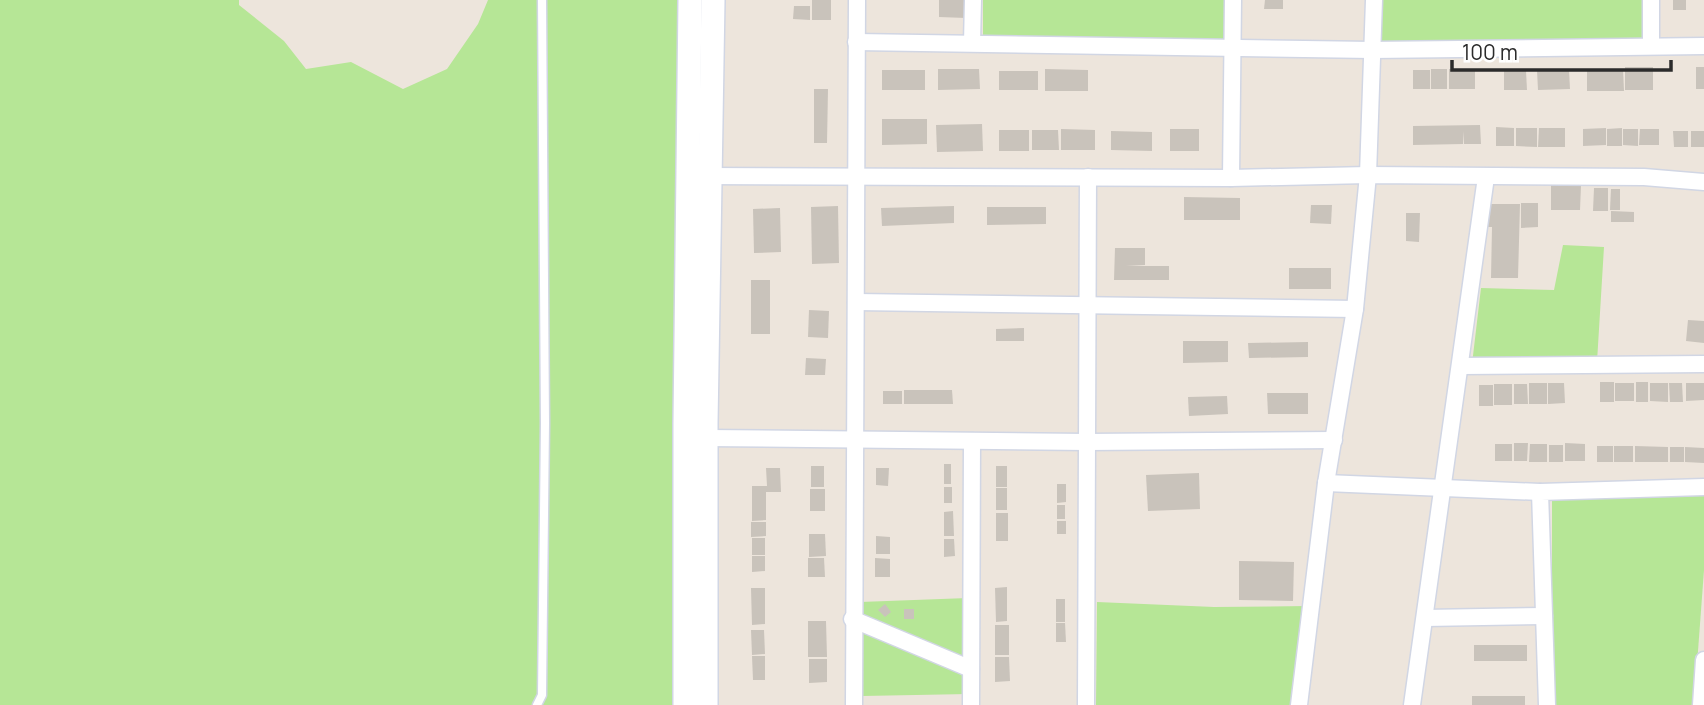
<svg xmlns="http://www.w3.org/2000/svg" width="1704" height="705" font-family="Manrope,sans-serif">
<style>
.green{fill:#b6e696}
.building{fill:#c9c3bb}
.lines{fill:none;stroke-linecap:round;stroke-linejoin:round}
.lane-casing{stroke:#d1d6e4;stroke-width:11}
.street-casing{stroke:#d1d6e4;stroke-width:19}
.secondary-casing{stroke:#d1d6e4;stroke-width:26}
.lane{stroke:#fff;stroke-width:8}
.street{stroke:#fff;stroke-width:16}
.secondary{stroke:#fff;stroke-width:23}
</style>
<rect width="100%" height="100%" fill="#ede5dc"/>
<g class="green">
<path d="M0,0H239V5L284,41L306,69L351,62L403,89L447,69L478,24L488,0H682L677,705H0Z"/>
<path d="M983,0H1226L1224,39H983Z"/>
<path d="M1381,0H1646L1647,38L1379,42Z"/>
<path d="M1563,245L1604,247L1597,362L1472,364L1481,288L1554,290Z"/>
<path d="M1704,494V570L1694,705H1552V500Z"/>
<path d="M968,598L969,694L862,696L860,602Z"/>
<path d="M1097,602L1214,607L1308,606L1295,705H1096Z"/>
</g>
<g class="building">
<rect x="812" y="0" width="19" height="20"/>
<path d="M939,0H966V18L939,17Z"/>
<path d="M1265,0H1283V9H1264Z"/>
<rect x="1673" y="0" width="13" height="10"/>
<path d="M794,6H810V20L793,19Z"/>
<rect x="1625" y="67" width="28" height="23"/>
<rect x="1696" y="67" width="8" height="22"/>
<path d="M938,69H979L980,89L938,90Z"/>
<path d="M1045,69L1088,70V91H1045Z"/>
<rect x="1431" y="69" width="16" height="20"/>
<rect x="1449" y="69" width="26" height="20"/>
<path d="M1587,69H1623L1624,91H1587Z"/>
<rect x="882" y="70" width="43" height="20"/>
<rect x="1413" y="70" width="17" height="19"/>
<path d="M1537,70H1569L1570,89L1538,90Z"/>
<rect x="999" y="71" width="39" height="19"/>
<path d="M1504,71H1526L1527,90H1504Z"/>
<path d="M814,89H828L827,143H814Z"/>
<path d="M882,119H927V144L882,145Z"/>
<path d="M982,124L983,151L937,152L936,125Z"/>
<path d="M1480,125L1481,144H1464L1463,131V144L1413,145V126Z"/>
<path d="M1496,127L1514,128V146H1496Z"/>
<path d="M1516,128H1537V147L1516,146Z"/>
<path d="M1539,128H1565V147H1538Z"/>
<path d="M1606,128V145L1583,146V129Z"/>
<path d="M1622,128V146H1607V129Z"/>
<path d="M1061,129L1095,130V150H1061Z"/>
<rect x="1170" y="129" width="29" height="22"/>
<path d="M1623,129H1638V146L1623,145Z"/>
<path d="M1640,129H1659V145H1639Z"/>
<rect x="999" y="130" width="30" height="21"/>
<path d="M1032,130H1058L1059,150H1032Z"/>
<path d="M1111,131L1152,132V151L1111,150Z"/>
<path d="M1673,131H1688V147H1674Z"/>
<rect x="1691" y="131" width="13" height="16"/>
<path d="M1551,185H1581L1580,210H1551Z"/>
<path d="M1594,188H1608V211H1593Z"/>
<path d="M1611,189H1620V210H1610Z"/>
<path d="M1184,197L1240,198V220H1184Z"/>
<path d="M1521,203H1538V227L1521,228Z"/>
<path d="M1488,204H1520L1518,278H1491L1492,227H1488Z"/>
<path d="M1311,205H1332L1331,224L1310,223Z"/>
<path d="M838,206L839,263L812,264L811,207Z"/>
<path d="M954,206V223L882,226L881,208Z"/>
<path d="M987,207H1046V224L987,225Z"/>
<path d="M780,208L781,252L754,253L753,209Z"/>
<path d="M1611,211L1634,212V222H1611Z"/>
<path d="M1406,213H1420L1419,242L1406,241Z"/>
<path d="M1115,248H1145V265L1126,266H1169V280H1114Z"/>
<rect x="1289" y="268" width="42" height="21"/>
<rect x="751" y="280" width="19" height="54"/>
<path d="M809,310L829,311L828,338L808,337Z"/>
<path d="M1688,320L1704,321V343L1686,341Z"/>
<path d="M1024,328V341H996V329Z"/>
<path d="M1183,341H1228V362L1183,363Z"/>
<path d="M1308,342V357L1249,358L1248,343Z"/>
<path d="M806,358L826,359L825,375H805Z"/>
<rect x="1600" y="382" width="14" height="20"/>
<rect x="1636" y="382" width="12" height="20"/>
<rect x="1529" y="383" width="18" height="21"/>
<path d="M1548,383H1564L1565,403L1548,404Z"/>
<rect x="1615" y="383" width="19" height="18"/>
<path d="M1650,383H1668V402L1650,401Z"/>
<path d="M1669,383H1682L1683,402H1670Z"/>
<path d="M1686,383H1704V400L1686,401Z"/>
<rect x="1494" y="384" width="18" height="21"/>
<path d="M1514,384H1527L1528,404H1514Z"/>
<rect x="1479" y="385" width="14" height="21"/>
<path d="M904,390H952L953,404H904Z"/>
<rect x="883" y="391" width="19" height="13"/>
<path d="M1267,393H1308V414H1268Z"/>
<path d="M1227,396L1228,414L1189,416L1188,397Z"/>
<path d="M1514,443H1528L1527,461H1514Z"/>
<path d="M1565,443L1585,444V461H1565Z"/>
<rect x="1495" y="444" width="17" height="17"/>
<path d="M1530,444H1547V462H1529Z"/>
<rect x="1549" y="445" width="14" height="17"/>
<rect x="1597" y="446" width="16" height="16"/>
<rect x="1614" y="446" width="19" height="16"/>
<path d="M1635,446L1668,447V462H1635Z"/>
<rect x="1670" y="447" width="14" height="15"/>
<path d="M1685,447L1704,448V463L1685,462Z"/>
<rect x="944" y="464" width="7" height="20"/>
<rect x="811" y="466" width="13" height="21"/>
<rect x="996" y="466" width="11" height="21"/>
<path d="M766,468H780L781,492H766V520L752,521V486H767Z"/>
<path d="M876,468H889L888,486L876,485Z"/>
<path d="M1199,473L1200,509L1148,511L1146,475Z"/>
<path d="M1057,484H1066V502L1057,503Z"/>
<rect x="944" y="487" width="8" height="16"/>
<rect x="996" y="488" width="11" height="22"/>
<rect x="810" y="489" width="15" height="22"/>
<rect x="1057" y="505" width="8" height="14"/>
<path d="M953,511L954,536H944V512Z"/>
<rect x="996" y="513" width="12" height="28"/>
<rect x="1057" y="521" width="9" height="13"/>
<path d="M751,522H766V536L751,537Z"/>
<path d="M809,534H825L826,556L809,557Z"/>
<path d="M876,536L890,537V554H876Z"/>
<rect x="752" y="538" width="13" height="17"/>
<path d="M944,539H954L955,556L944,557Z"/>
<path d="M752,556H765V571L752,572Z"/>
<path d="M808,558H824L825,577H808Z"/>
<path d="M875,558L890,559V577H875Z"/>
<path d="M1239,561L1294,562L1293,601L1239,600Z"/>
<path d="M1007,587V621L996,622L995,588Z"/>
<path d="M751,588H765V624L752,625Z"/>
<rect x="1056" y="599" width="9" height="23"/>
<path d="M885,604L891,612L885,617L878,610Z"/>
<rect x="904" y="609" width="10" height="10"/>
<path d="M808,621H826L827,657H808Z"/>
<path d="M1056,623H1065L1066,642H1056Z"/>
<rect x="995" y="625" width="14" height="30"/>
<path d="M751,630H764L765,654L752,655Z"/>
<rect x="1474" y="645" width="53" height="16"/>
<path d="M752,656H765V680H753Z"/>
<path d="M995,657H1009L1010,681L995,682Z"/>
<path d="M809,659H827V682L809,683Z"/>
<rect x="1472" y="696" width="53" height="9"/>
</g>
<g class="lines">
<defs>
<path id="lane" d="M537,705L542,695L545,423L542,0"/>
<g id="street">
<path d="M856,42L1372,50L1704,46"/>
<path d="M972,43L973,0"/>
<path d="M1651,45V0"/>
<path d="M701,176L1231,178L1368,175L1644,177L1704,182"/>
<path d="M1231,178L1233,0"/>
<path d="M856,302L1355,309"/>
<path d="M1461,366L1704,364"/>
<path d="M706,438L1087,442L1334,440"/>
<path d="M1326,483L1540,492"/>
<path d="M1425,618L1544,616"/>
<path d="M852,619L971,669"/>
<path d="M854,705L857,0"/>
<path d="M971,705L972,441"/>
<path d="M1086,705L1088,177"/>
<path d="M1299,705L1326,483L1355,309L1368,175L1374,0"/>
<path d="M1412,705L1486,177"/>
<path d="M1547,705L1540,492L1704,487"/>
<path d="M1701,705L1704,660"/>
</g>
<g id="secondary">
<path d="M685,705V424L690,0"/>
<path d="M706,705V424L713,0"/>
</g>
</defs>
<use href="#lane" class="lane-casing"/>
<use href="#street" class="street-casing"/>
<use href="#secondary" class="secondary-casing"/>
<use href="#lane" class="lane"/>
<use href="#street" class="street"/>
<use href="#secondary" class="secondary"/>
</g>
<path d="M1452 60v10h219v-10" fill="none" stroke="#2b2b2b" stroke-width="3.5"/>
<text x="1462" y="60" font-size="21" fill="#2b2b2b" stroke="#ffffff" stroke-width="5" paint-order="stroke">100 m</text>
</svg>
